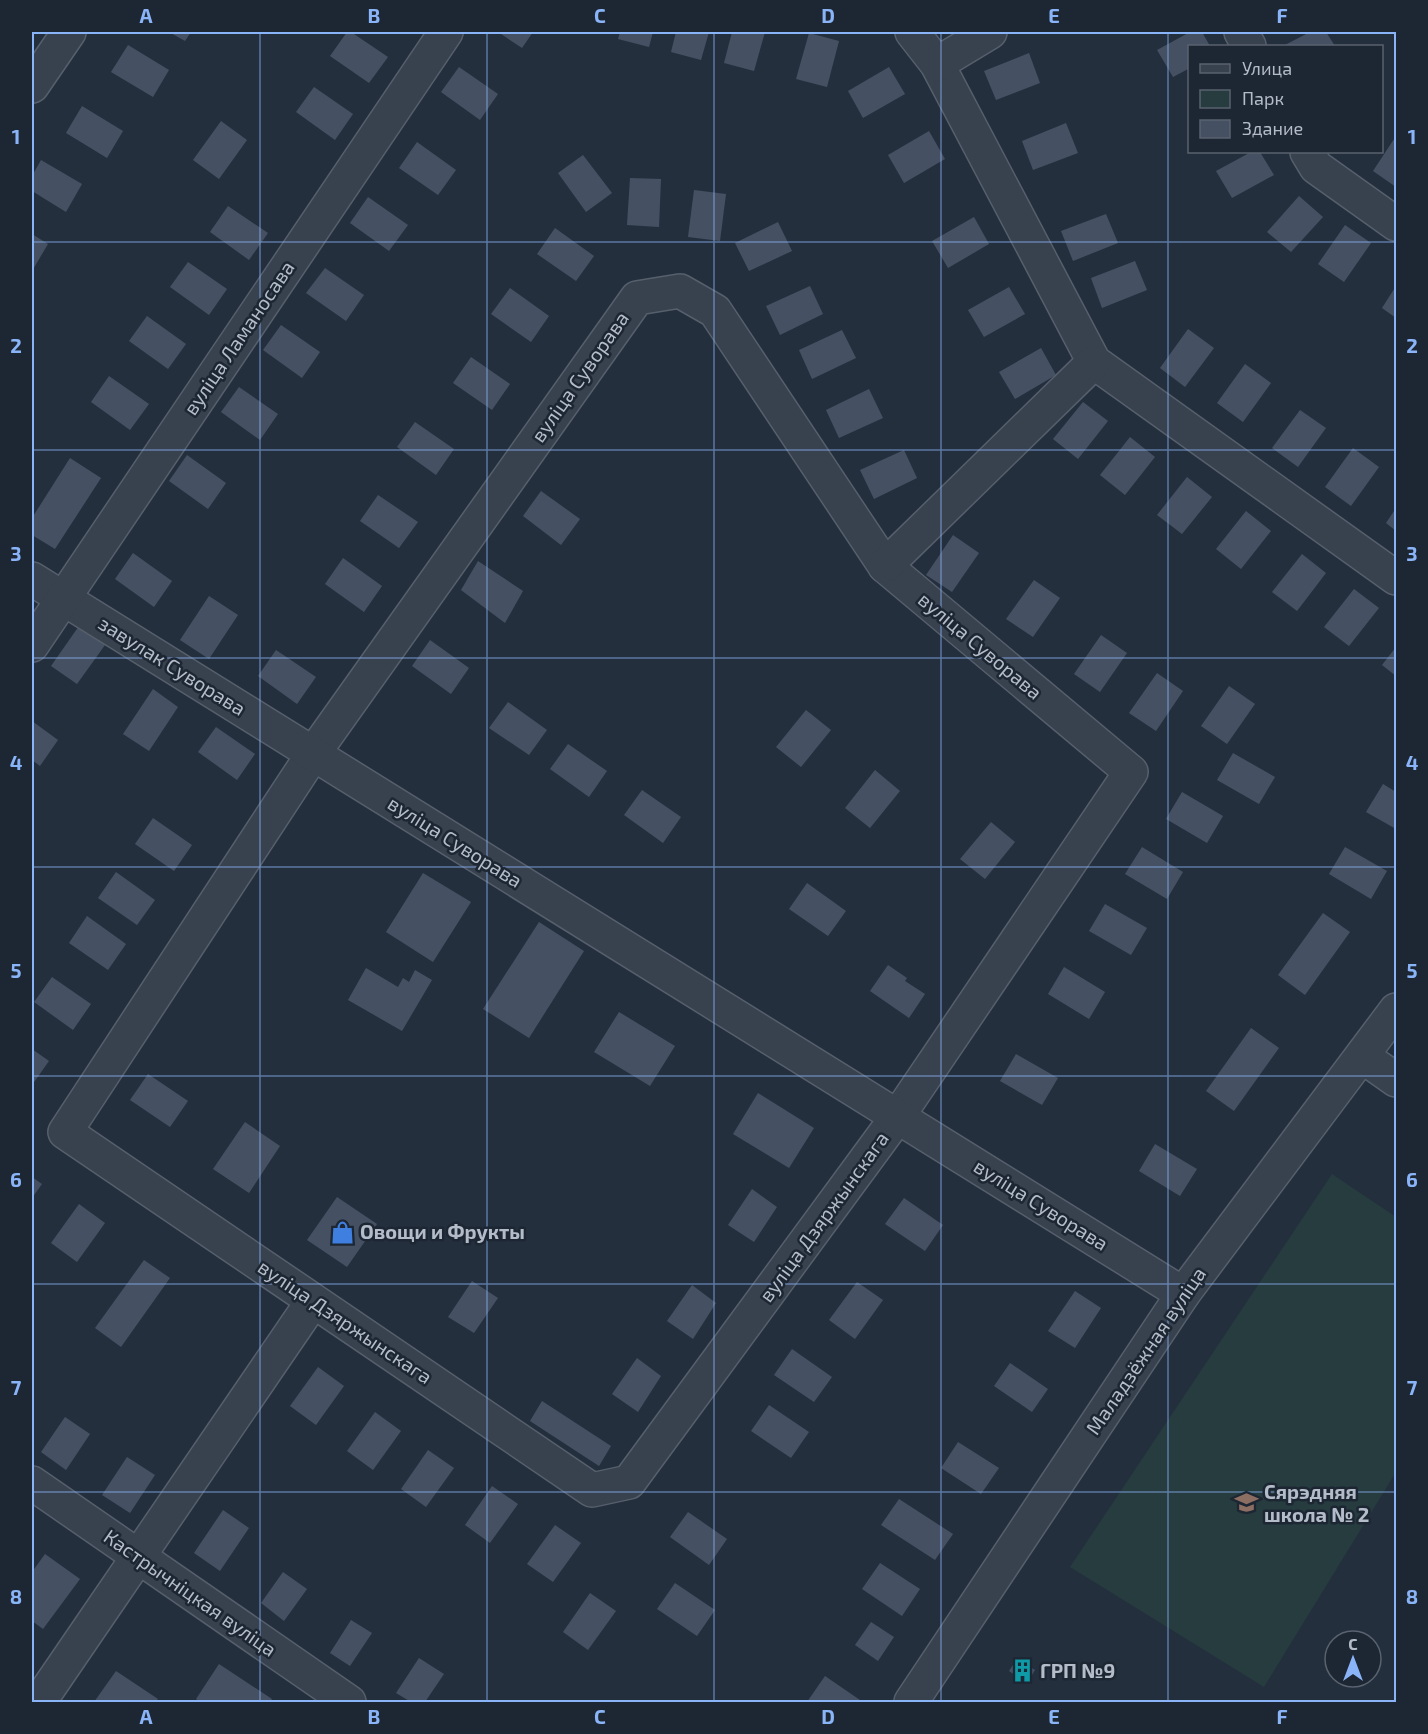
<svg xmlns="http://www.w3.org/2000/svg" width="1428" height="1734" font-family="'Exo 2',sans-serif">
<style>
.green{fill:#263c3f}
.building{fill:#455162}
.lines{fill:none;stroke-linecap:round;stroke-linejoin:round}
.minor-casing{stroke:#565f6c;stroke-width:36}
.minor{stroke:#38414e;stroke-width:33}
.grid{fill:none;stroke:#8ab4f8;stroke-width:1.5;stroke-opacity:0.55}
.labels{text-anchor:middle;stroke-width:5;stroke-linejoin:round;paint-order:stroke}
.street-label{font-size:20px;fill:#b4bcc9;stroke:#1d2633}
.poi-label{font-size:20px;font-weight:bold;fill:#b4bcc9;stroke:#1d2633;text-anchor:start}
.neatline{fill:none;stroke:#8ab4f8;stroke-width:2}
.grid-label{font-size:20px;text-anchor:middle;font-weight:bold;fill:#8ab4f8}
</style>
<rect width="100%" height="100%" fill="#242f3e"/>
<path class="green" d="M1332,1174L1396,1217V1472L1264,1687L1070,1567Z"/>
<g class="building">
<path d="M169,32H191L185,41Z"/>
<path d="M347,32H351L388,57L369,83L330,56Z"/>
<path d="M498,32H533L522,48Z"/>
<path d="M620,32H653L649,47L618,39Z"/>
<path d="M676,32H709L701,60L671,52Z"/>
<path d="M732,32H765L754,71L724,63Z"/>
<path d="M1190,32H1202L1210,46H1190V68L1173,77L1157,50Z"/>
<path d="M1310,32H1326L1335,46H1283Z"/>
<path d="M809,33L839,41L827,87L796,79Z"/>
<path d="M128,45L169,70L153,97L111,72Z"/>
<path d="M1029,53L1040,83L996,100L984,71Z"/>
<path d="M459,67L498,94L480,120L441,92Z"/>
<path d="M889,67L905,94L863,118L848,91Z"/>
<path d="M314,87L353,114L335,140L296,112Z"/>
<path d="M82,106L123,131L107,158L66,133Z"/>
<path d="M221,121L247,140L219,179L193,160Z"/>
<path d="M1066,123L1078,153L1033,170L1022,141Z"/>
<path d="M929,131L945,159L904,183L888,155Z"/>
<path d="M1396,136V187L1373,171Z"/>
<path d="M417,142L456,170L438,195L399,168Z"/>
<path d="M1251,152H1260L1274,175L1232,198L1216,171Z"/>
<path d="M583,155L612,193L586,212L558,173Z"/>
<path d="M41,160L82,184L66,212L32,191V176Z"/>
<path d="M630,178L661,179L659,227L627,225Z"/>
<path d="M694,190L726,194L720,241L688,237Z"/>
<path d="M1299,196L1323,217L1291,252L1267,232Z"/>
<path d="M368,197L408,225L389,251L350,223Z"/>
<path d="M228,206L268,233L249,260L210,232Z"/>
<path d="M1106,214L1118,243L1073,261L1061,231Z"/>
<path d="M974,217L989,244L948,268L932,241Z"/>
<path d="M778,222L792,251L749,271L735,243Z"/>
<path d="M1345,225L1371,243L1344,282L1318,264Z"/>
<path d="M555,228L594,256L576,281L537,254Z"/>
<path d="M32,234L48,244L32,271Z"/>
<path d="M1135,261L1147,290L1102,308L1091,278Z"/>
<path d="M188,262L227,289L209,315L170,287Z"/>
<path d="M325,268L364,295L346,321L306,293Z"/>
<path d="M810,286L823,314L780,335L766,306Z"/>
<path d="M1396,286V318L1382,308Z"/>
<path d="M1009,287L1025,314L984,337L968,310Z"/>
<path d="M510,288L549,316L531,342L491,314Z"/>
<path d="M147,316L186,344L168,369L129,341Z"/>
<path d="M281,325L320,352L302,378L263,350Z"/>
<path d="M1188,329L1214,348L1185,387L1160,368Z"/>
<path d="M842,330L856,358L812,379L799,350Z"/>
<path d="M1041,348L1056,375L1015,399L999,372Z"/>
<path d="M471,357L510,384L492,410L453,383Z"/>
<path d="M1245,364L1271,383L1243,422L1217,403Z"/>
<path d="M109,376L149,404L130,430L91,402Z"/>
<path d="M239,387L278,414L260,440L221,412Z"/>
<path d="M869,389L883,418L839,438L826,410Z"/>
<path d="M1083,402L1108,421L1078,459L1053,439Z"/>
<path d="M1300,410L1326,428L1298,467L1272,448Z"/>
<path d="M415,422L454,449L436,475L397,447Z"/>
<path d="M1130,437L1155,457L1125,495L1100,475Z"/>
<path d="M1353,448L1379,467L1351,506L1325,487Z"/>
<path d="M904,450L917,478L874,499L860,470Z"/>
<path d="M187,455L226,483L208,509L169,481Z"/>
<path d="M70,458L101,478L55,549L32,535V518Z"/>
<path d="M1187,477L1212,497L1182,534L1157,515Z"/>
<path d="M541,491L580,519L561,545L523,516Z"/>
<path d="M378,495L418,522L399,548L360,521Z"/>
<path d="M1396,508V531L1386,523Z"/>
<path d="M1246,511L1271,531L1241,569L1216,549Z"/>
<path d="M953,535L979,553L952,592L926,575Z"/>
<path d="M133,553L172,581L154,607L115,579Z"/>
<path d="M1302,554L1326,573L1297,611L1272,592Z"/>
<path d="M343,558L382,586L364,612L325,584Z"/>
<path d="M478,561L523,591L505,623L461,590Z"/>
<path d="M1034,580L1060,598L1033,637L1006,619Z"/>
<path d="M1354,589L1379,608L1349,646L1324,627Z"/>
<path d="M209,596L238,615L209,659L180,640Z"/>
<path d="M79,626L105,645L77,684L51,666Z"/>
<path d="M1101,635L1127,653L1100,692L1074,674Z"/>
<path d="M430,640L469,668L451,694L412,666Z"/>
<path d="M1396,647V676L1382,665Z"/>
<path d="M276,650L316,677L297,704L258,676Z"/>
<path d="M1157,673L1183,691L1156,731L1129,713Z"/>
<path d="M1229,686L1255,704L1227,744L1201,726Z"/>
<path d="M153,689L178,707L149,751L123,734Z"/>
<path d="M508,702L547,730L529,755L489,728Z"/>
<path d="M806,710L831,730L801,767L776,747Z"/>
<path d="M32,721L58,740L40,766L32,760Z"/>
<path d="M216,727L255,754L237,780L198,752Z"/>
<path d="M568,744L607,771L589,797L550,769Z"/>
<path d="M1233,753L1275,777L1259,804L1217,780Z"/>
<path d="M875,770L900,791L870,828L845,808Z"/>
<path d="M1383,784L1396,792V829L1366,812Z"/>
<path d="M642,790L681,817L663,843L624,815Z"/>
<path d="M1182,792L1223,816L1207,843L1166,819Z"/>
<path d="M153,818L192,845L174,871L135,844Z"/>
<path d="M991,822L1015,842L985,879L960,859Z"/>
<path d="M1142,847L1183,872L1167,899L1125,874Z"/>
<path d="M1345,847L1387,871L1371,899L1329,874Z"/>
<path d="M116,872L155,900L137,925L98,898Z"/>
<path d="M423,873L471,902L433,962L386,932Z"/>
<path d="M807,883L846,911L828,936L789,909Z"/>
<path d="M1105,904L1147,928L1131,955L1089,931Z"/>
<path d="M1323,913L1350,932L1305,995L1278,975Z"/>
<path d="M87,916L126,944L108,970L69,943Z"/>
<path d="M539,922L584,951L529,1038L483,1009Z"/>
<path d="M888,965L907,978L905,981L925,994L909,1018L870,991Z"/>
<path d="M1064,967L1105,992L1089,1019L1048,994Z"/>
<path d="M366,968L398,987L403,978L409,982L415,970L432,980L402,1031L348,1000Z"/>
<path d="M52,977L91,1004L73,1030L34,1002Z"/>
<path d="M619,1012L675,1046L650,1086L594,1052Z"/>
<path d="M1251,1028L1279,1048L1234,1111L1206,1091Z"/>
<path d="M32,1049L49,1061L32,1085Z"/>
<path d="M1016,1054L1058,1078L1042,1105L1000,1081Z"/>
<path d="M148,1074L188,1101L170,1127L130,1100Z"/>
<path d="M758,1093L814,1128L789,1168L733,1134Z"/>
<path d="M245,1122L280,1146L249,1193L213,1169Z"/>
<path d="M1155,1144L1197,1169L1180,1196L1139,1171Z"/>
<path d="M32,1177L42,1184L32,1198Z"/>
<path d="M752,1189L777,1207L754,1242L728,1225Z"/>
<path d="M337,1197L377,1224L347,1267L307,1240Z"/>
<path d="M904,1198L943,1225L925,1251L885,1224Z"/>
<path d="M79,1204L105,1223L77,1262L51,1243Z"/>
<path d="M144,1260L170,1278L121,1347L95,1328Z"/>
<path d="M472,1281L498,1298L474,1333L448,1317Z"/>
<path d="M857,1282L883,1300L855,1339L829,1320Z"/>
<path d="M692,1285L716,1303L693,1339L667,1321Z"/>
<path d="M1075,1291L1101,1308L1075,1348L1048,1331Z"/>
<path d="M792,1349L832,1377L814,1402L774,1375Z"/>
<path d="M637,1358L661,1376L638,1412L612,1394Z"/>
<path d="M1010,1363L1048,1389L1032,1412L994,1386Z"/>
<path d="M318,1367L344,1386L316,1425L290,1406Z"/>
<path d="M542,1401L611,1446L599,1466L530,1421Z"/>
<path d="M769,1405L809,1432L791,1458L751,1431Z"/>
<path d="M375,1412L401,1431L373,1470L347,1451Z"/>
<path d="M65,1417L90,1434L66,1470L41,1452Z"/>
<path d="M958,1442L999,1468L981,1494L941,1468Z"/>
<path d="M428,1450L454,1468L426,1507L401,1489Z"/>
<path d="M127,1457L155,1475L130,1513L102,1495Z"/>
<path d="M492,1486L518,1504L490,1543L465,1525Z"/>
<path d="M899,1499L953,1534L935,1560L881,1525Z"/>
<path d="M223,1510L249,1528L220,1571L194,1553Z"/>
<path d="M688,1512L727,1539L709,1565L670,1537Z"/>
<path d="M555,1525L581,1543L553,1582L527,1564Z"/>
<path d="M45,1554L80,1579L43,1629L32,1621V1572Z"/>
<path d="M880,1563L920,1589L902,1616L862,1589Z"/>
<path d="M283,1572L307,1589L284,1621L261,1603Z"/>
<path d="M675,1583L715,1610L697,1636L657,1609Z"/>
<path d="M590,1593L616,1611L588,1650L563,1632Z"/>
<path d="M351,1620L372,1633L350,1666L330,1653Z"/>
<path d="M871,1622L894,1637L878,1661L855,1645Z"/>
<path d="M419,1658L444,1674L425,1702H411L396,1693Z"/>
<path d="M1017,1659L1035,1670L1027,1683L1009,1671Z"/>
<path d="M219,1664L272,1699L270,1702H200L196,1699Z"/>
<path d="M116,1671L158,1699L155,1702H94Z"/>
<path d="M825,1676L860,1700L858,1702H807Z"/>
</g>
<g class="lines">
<defs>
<g id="minor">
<path d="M912,32L937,64L1094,362L1396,578"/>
<path d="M1241,32L1249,46"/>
<path d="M937,64L990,32"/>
<path d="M32,86L69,32"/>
<path d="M1307,152L1316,167L1396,224"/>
<path d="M680,291L715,311L885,566L1131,772L898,1116L629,1482L592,1490L65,1132L313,754L637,298Z"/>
<path d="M885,566L1094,362"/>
<path d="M32,579L1183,1294"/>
<path d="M32,645L446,32"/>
<path d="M1362,1056L1396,1080"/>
<path d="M32,1483L349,1702"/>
<path d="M39,1702L313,1301"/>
<path d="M911,1702L1183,1294L1396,1010"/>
</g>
</defs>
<use href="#minor" class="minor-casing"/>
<use href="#minor" class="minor"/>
</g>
<path class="grid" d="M260,32V1702M487,32V1702M714,32V1702M941,32V1702M1168,32V1702M32,242H1396M32,450H1396M32,658H1396M32,867H1396M32,1076H1396M32,1284H1396M32,1492H1396"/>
<defs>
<symbol id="shop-bare" viewBox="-9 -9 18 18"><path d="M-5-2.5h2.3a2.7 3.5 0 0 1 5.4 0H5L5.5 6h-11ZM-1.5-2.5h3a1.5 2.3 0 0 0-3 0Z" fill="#3f7fe0" stroke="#1d2633" stroke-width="2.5" paint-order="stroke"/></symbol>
<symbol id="school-bare" viewBox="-9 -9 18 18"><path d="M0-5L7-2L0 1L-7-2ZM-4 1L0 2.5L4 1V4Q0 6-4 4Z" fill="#8d6e63" stroke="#1d2633" stroke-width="2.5" paint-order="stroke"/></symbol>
<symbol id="building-bare" viewBox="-9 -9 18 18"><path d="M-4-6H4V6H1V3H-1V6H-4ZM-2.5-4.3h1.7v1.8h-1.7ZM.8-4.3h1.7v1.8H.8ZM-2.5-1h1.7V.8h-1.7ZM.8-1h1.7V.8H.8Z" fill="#0f9aa8" stroke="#1d2633" stroke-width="2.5" paint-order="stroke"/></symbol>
</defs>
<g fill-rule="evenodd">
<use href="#shop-bare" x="326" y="1216" width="33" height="33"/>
<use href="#school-bare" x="1230" y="1486" width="33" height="33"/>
<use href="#building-bare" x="1006" y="1654" width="33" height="33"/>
</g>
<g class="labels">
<g class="street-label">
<text transform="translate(239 338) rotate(-56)" y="7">вуліца Ламаносава</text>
<text transform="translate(580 377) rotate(-55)" y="7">вуліца Суворава</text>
<text transform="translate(980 646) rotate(40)" y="7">вуліца Суворава</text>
<text transform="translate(172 666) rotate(32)" y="7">завулак Суворава</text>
<text transform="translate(455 842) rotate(32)" y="7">вуліца Суворава</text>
<text transform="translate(1041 1205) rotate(32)" y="7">вуліца Суворава</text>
<text transform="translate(824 1217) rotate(-54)" y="7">вуліца Дзяржынскага</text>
<text transform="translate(345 1322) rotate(34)" y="7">вуліца Дзяржынскага</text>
<text transform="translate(1146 1351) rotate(-56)" y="7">Маладзёжная вуліца</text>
<text transform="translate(190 1593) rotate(35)" y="7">Кастрычніцкая вуліца</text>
</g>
<g class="poi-label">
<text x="360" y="1239">Овощи и Фрукты</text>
<text x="1264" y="1499">Сярэдняя<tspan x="1264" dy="23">школа № 2</tspan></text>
<text x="1040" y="1678">ГРП №9</text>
</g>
</g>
<rect width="1428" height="1734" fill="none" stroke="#1d2633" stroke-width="66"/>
<rect x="1188" y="45" width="195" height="108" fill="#1d2633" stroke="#59626f" stroke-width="1.5"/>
<rect x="1200" y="64" width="30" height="9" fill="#38414e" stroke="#59626f" stroke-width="1.5"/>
<text x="1242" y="75" font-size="18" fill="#b4bcc9">Улица</text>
<rect x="1200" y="90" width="30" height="18" fill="#263c3f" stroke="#59626f" stroke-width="1.5"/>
<text x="1242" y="105" font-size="18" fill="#b4bcc9">Парк</text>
<rect x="1200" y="120" width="30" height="18" fill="#455162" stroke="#59626f" stroke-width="1.5"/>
<text x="1242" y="135" font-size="18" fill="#b4bcc9">Здание</text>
<g transform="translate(1353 1659)"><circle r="28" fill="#1d2633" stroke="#59626f" stroke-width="1.5"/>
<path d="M0-4.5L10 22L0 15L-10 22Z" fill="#8ab4f8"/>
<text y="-9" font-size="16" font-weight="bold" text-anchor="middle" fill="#b4bcc9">С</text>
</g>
<rect x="33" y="33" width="1362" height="1668" class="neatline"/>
<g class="grid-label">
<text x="146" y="23">A</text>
<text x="374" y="23">B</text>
<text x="600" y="23">C</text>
<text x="828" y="23">D</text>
<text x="1054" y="23">E</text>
<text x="1282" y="23">F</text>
<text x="16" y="144">1</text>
<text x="1412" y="144">1</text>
<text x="16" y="353">2</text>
<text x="1412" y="353">2</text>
<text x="16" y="561">3</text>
<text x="1412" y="561">3</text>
<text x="16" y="770">4</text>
<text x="1412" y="770">4</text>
<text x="16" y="978">5</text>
<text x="1412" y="978">5</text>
<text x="16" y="1187">6</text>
<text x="1412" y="1187">6</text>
<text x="16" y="1395">7</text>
<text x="1412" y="1395">7</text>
<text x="16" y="1604">8</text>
<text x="1412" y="1604">8</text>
<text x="146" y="1724">A</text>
<text x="374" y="1724">B</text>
<text x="600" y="1724">C</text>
<text x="828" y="1724">D</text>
<text x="1054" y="1724">E</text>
<text x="1282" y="1724">F</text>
</g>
</svg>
